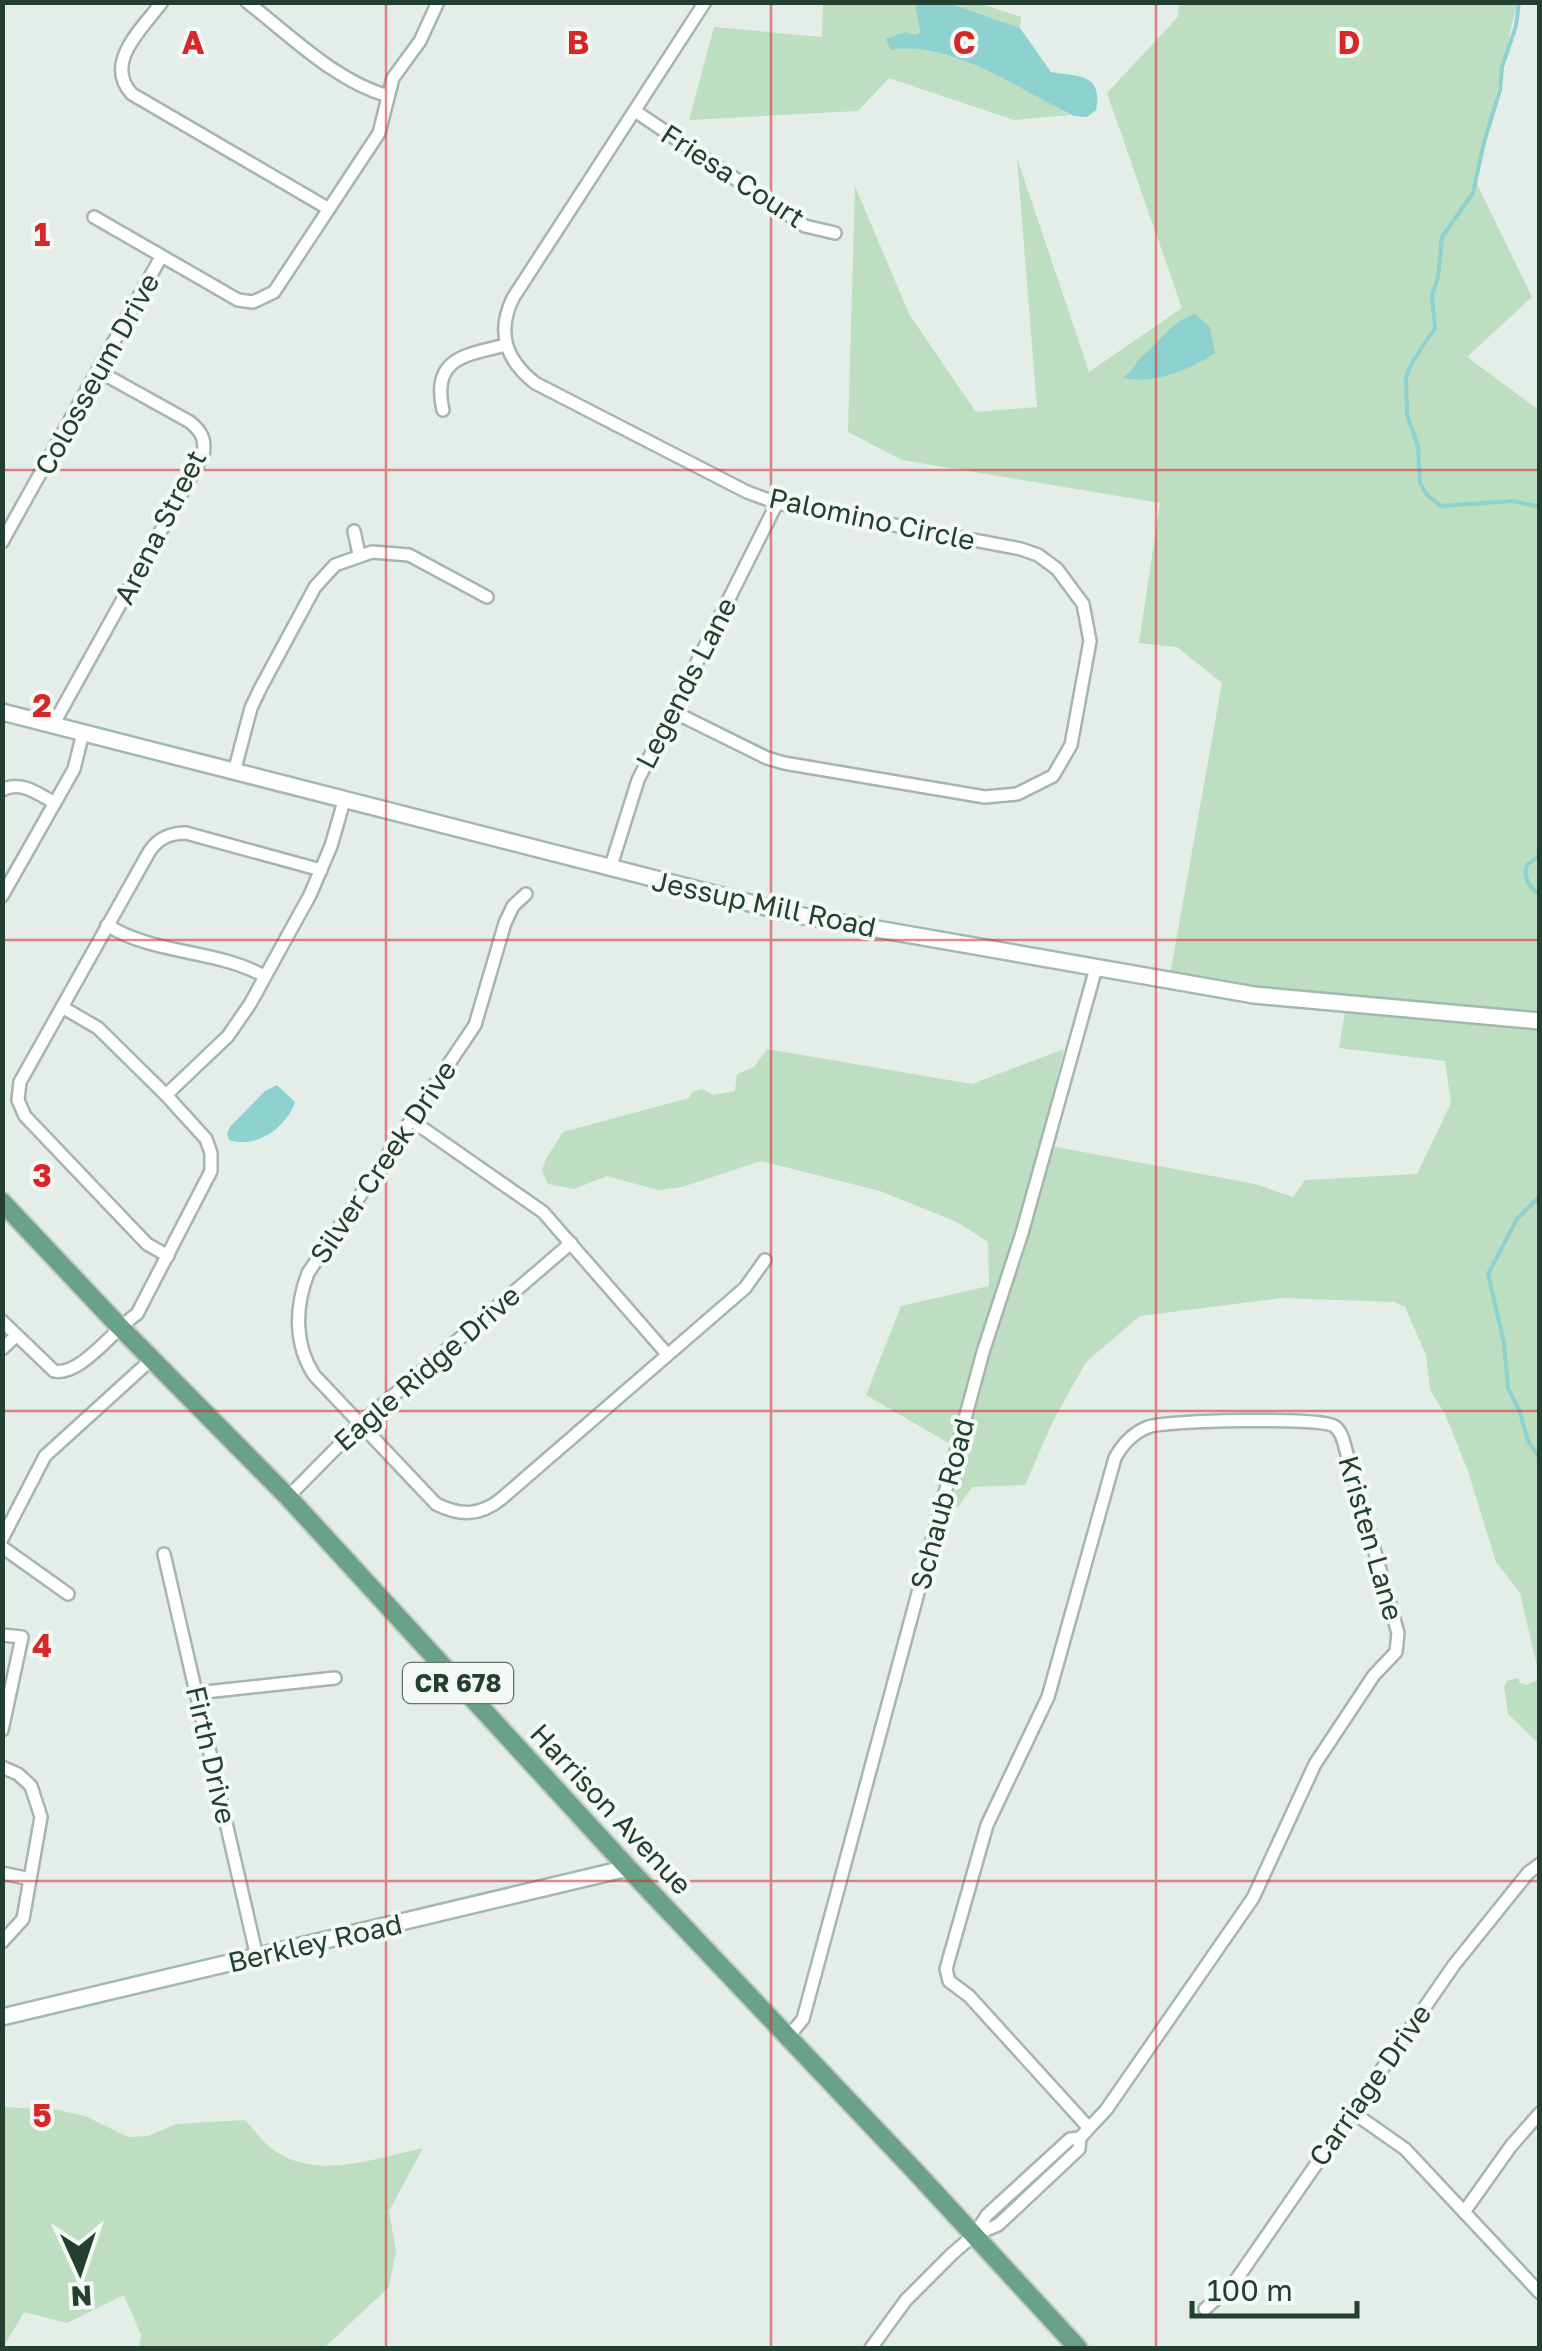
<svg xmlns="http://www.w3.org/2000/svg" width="1542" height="2351" font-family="'Golos Text',sans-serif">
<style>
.green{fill:#bddec0}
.water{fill:#8dd1d0}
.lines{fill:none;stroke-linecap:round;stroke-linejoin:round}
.stream{stroke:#8dd1d0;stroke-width:4}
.street-casing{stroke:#a6b5ad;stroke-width:16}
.secondary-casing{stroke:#a2b9ad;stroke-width:20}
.primary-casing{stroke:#c1c9c6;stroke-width:22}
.street{stroke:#fff;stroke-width:11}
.secondary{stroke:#fff;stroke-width:15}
.primary{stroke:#69a289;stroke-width:18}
.grid{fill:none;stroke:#d62828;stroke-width:2.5;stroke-opacity:0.55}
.labels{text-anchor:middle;stroke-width:8;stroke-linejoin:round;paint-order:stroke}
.shield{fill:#f4f9f6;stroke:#62776d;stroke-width:2.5}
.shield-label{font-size:25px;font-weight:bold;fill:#233f32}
.street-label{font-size:28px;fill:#233f32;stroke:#f4f9f6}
.grid-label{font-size:32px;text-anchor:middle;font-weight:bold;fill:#d62828;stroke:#f4f9f6;stroke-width:8;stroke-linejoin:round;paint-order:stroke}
</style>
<rect width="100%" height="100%" fill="#e4ede7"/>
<g class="green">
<path d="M823,2L915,3L920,33L894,50C936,36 1031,93 1070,115L1014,120L889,78L858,111L689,120L714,27L822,37Z"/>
<path d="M949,3H979L1021,17L1020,28Z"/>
<path d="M1179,3H1517L1476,182L1532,297L1467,357L1539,410V1675L1520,1593L1496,1562L1468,1471L1445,1414L1430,1390L1426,1355L1405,1307L1394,1302L1281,1298L1140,1316L1086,1362L1053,1421L1025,1485L972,1487L958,1507L950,1508L966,1449L952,1445L866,1395L901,1306L989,1286L988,1242L957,1222L880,1191L761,1161L682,1187L658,1190L607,1176L574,1189L548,1184L542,1170L547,1157L563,1132L689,1098L692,1092L702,1089L713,1095L735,1091L737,1074L754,1067L767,1049L972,1084L1064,1049L1040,1144L1255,1184L1293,1197L1305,1180L1417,1174L1451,1103L1445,1061L1339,1048L1346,1006L1169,981L1222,683L1177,647L1139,643L1160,503L902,460L848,432L855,186L909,314L976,412L1037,407L1017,158L1089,372L1182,308L1107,93L1178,17Z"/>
<path d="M1518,1678L1520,1683L1527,1685L1539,1679V1748L1536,1741L1508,1714L1504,1687L1507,1681Z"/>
<path d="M3,2107L58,2110L85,2116L128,2137L148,2136L176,2124L245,2120C254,2129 262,2142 272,2149C316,2181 374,2159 423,2148L389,2211L396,2251L389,2287L324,2348H139L141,2335L124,2295L67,2323L24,2312L3,2348Z"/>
</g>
<g class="water">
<path d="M915,3H949L1020,28L1051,72C1074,77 1104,71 1096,110L1087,117L1074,116C1022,91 949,39 891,50L886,39L905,32L915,35L920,33Z"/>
<path d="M1195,314L1210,327L1215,353C1194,368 1148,387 1123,377C1135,370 1136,360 1145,354C1160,341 1175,319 1195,314Z"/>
<path d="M277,1085L295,1102C286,1128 256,1149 229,1140L227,1133L230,1127L265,1091Z"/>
</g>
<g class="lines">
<g class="stream">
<path d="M1519,2L1516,26L1502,67L1500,90L1484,142L1473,193L1442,237L1438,277L1432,295L1435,328L1413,361L1406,377L1407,415L1418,446L1420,483L1427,495L1441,506L1513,501L1540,507"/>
<path d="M1540,855L1527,865C1523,879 1529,887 1540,895"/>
<path d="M1540,1196L1517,1219L1488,1274L1504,1343L1508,1388L1520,1412L1528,1441L1540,1459"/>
</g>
<defs>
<g id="street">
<path d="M162,2C142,29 103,63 132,94L329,209"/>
<path d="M247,2C290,35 335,81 388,96"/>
<path d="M635,111L805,226L835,233"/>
<path d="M94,217L238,300L253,302L274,292L379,133L393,78L420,41L438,2"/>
<path d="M443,410C431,358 465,355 506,345"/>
<path d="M354,531L359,554"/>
<path d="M2,542L161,257"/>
<path d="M672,711L767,758L784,763L985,797L1017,794L1053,776L1071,745L1090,641L1083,604L1057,569L1038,555L1021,549L777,503L747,492L535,383C506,360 496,333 513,298L705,2"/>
<path d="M53,725L203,455C206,440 202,432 190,422L100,372"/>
<path d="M234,772L251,708L260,689L315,587L335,565L372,552L409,555L487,597"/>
<path d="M2,790C21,780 38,794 55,803"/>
<path d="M610,869L638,780L777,503"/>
<path d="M526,894L513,906L505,923L475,1025L308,1273C295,1307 294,1344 314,1375L436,1504C460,1516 480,1516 501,1499L745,1288L765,1260"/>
<path d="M2,896L74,769L83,733"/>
<path d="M107,925C154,955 216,949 264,976"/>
<path d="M166,1095L228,1036L250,1004L310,895L331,846L344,801"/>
<path d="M411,1120L543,1212L667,1354"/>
<path d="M168,1256L147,1244L25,1116L18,1100L20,1082L149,852C158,838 170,833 186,833L321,870"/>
<path d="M2,1321L54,1371C80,1377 114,1329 137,1314L211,1171V1153L206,1139L166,1095L98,1028L62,1007"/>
<path d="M2,1349L16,1336"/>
<path d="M288,1497L359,1425L571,1243"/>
<path d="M2,1539L45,1456L153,1358"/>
<path d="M2,1547L68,1594"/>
<path d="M164,1554L257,1957"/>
<path d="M2,1635L22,1637L2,1730"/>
<path d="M196,1693L335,1678"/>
<path d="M2,1767L18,1774L31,1786L41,1817L23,1919L2,1942"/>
<path d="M2,1873L30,1879"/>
<path d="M788,2037L803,2019L983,1352L1022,1233L1096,968"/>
<path d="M1351,2111L1405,2149L1540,2293"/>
<path d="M1464,2212L1511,2146L1540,2113"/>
<path d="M974,2235L987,2215L1070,2139L1080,2138"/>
<path d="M1205,2309L1234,2283L1454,1965L1528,1873L1540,1864"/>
<path d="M871,2348L906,2300L952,2254L974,2235L998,2225L1079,2149L1080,2138L1089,2128L969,1996L949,1981L946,1969L987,1825L1048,1697L1115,1458C1122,1445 1133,1433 1148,1427C1167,1420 1319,1417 1334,1426C1343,1432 1344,1444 1347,1454L1398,1633L1396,1652L1374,1675L1315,1764L1253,1898L1106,2110L1089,2128"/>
</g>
<g id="secondary">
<path d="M2,712L797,915L1254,995L1540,1021"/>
<path d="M2,2017L628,1868"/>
</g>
<path id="primary" d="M2,1202L119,1326L288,1497L628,1868L914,2170L1078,2348"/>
</defs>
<use href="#street" class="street-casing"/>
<use href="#secondary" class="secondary-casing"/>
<use href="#primary" class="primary-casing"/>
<use href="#street" class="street"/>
<use href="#secondary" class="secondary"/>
<use href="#primary" class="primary"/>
</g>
<path class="grid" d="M386,2V2348M771,2V2348M1156,2V2348M2,470H1540M2,940H1540M2,1411H1540M2,1881H1540"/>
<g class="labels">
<rect class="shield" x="403" y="1663" width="110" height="40" rx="8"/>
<g class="shield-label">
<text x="458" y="1692">CR 678</text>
</g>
<g class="street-label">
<text transform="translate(733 176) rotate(33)" y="10">Friesa Court</text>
<text transform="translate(97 374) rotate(-61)" y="10">Colosseum Drive</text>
<text transform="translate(872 519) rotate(12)" y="10">Palomino Circle</text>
<text transform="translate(160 527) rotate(-63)" y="10">Arena Street</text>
<text transform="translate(686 683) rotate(-63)" y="10">Legends Lane</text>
<text transform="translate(764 904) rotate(12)" y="10">Jessup Mill Road</text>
<text transform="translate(383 1162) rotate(-56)" y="10">Silver Creek Drive</text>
<text transform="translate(427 1368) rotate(-41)" y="10">Eagle Ridge Drive</text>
<text transform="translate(942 1504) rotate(-75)" y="10">Schaub Road</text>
<text transform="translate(1371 1538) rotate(74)" y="10">Kristen Lane</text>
<text transform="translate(211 1755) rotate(77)" y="10">Firth Drive</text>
<text transform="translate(611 1809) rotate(47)" y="10">Harrison Avenue</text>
<text transform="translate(315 1943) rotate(-13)" y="10">Berkley Road</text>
<text transform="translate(1370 2085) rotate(-55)" y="10">Carriage Drive</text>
</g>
</g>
<g class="grid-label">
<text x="193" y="54">A</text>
<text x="578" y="54">B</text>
<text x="964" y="54">C</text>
<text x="1349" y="54">D</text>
<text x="42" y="246">1</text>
<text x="42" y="717">2</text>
<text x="42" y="1187">3</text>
<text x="42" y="1657">4</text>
<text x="42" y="2127">5</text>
</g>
<rect width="1542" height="2351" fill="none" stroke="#233f32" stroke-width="10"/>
<g transform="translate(80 2271) rotate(177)" stroke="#f4f9f6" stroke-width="8" paint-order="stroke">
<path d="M0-8L18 38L0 25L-18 38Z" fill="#233f32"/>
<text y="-15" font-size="28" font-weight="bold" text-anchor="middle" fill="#233f32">N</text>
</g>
<path d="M1192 2301v15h165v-15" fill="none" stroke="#233f32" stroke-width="5"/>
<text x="1207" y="2301" font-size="30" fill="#233f32" stroke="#f4f9f6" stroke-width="8" paint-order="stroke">100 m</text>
</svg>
